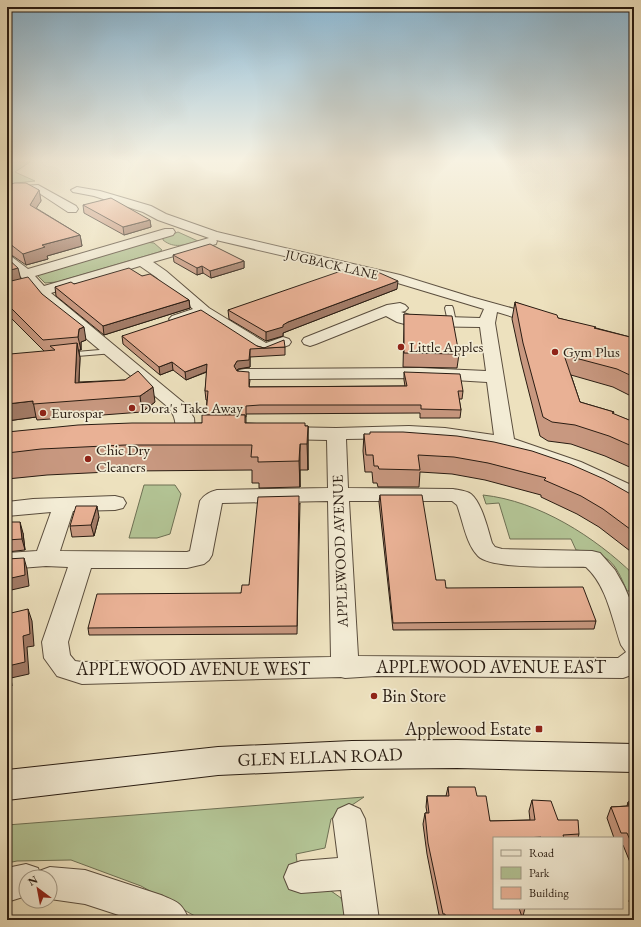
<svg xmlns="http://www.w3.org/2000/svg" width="641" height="927" font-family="'EB Garamond',serif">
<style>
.green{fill:#b3c495;stroke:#6e7054}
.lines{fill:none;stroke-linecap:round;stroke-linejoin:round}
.lane-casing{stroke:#5a4d3d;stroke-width:2}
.street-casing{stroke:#5a4d3d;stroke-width:2}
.secondary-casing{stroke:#291c12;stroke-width:2}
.lane{fill:#f3ecd5;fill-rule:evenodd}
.street{fill:#f3ecd5;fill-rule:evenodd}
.secondary{fill:#f3ecd5;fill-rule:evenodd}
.wall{fill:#c89880;stroke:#291c12}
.shaded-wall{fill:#a37c68;stroke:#291c12}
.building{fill:#e9b195;stroke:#291c12}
.poi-dot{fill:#8f2418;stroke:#f3ecd5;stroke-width:1.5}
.labels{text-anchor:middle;stroke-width:3.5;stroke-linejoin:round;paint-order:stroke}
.far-street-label{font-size:13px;fill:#291c12;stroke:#f3ecd5}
.poi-label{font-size:15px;fill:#291c12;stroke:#f3ecd5;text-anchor:start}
.street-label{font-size:15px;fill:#291c12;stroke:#f3ecd5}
.near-street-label{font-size:18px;fill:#291c12;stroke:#f3ecd5}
.near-poi-label{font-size:18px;fill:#291c12;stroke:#f3ecd5;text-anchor:start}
</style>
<rect width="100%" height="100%" fill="#ede1be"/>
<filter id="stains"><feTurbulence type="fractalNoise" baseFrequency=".005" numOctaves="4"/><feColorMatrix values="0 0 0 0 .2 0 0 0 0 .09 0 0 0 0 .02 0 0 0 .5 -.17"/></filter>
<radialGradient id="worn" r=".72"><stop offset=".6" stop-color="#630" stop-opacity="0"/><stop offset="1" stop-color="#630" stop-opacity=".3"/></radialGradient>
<g class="green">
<path d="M7,162H30L15,172L35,181L7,184Z"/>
<path d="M178,232L198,241C185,245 174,249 163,240V238Z"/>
<path d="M146,242L154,243L162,250L159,252L57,282L45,283L38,276V275Z"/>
<path d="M144,485H175L181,494L170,534L157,538H129Z"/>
<path d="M483,495C539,501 595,537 634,575V591H627C614,561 610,554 576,550L571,539H510L499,503L486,504Z"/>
<path d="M364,797L331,819L325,848L296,854L300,885L324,886L341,898L349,920H202L141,886L71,860L17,861L7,863V825Z"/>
</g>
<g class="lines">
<defs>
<g id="lane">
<path d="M446,306H452L453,308L456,322L455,324H449L448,322L445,308Z"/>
<path d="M111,349L115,351L114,353L65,357L61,355L65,353Z"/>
</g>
<g id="street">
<path d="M38,185L76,206L78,209L76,212H68L36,191L7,193V187Z"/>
<path d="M77,187L100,191L151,206L166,214L217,232L400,275L471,297L544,317L547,320L544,323L539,325L497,312L495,323L514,439L581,462L629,484L634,487V503L627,501L615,492L567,470L502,447L445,440L409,438L346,439L348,488L453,489C458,490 467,491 471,494C482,503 488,530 492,543L495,547L502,549L592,551L600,553L615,570L624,586L634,609V674L623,678L376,676L345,678L341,677L82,684L57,676L44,658L42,642L68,567L46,566L7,569V553L37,551L51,512L7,516V502L33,499L115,496L123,498L126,503L123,508L115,510L73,511L60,551L187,552L190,551L200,501C205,494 210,492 217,490L328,488L327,440L281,439L274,437L271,433L274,429L281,427L336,428L409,426L445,428L494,435L487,382L420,378L245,379L239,378L236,374L239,370L245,369L420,368L486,371L480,327L412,326L397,322L386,316L316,344L310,346L304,344L302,341L304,338L387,305L400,303L405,305L408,308L405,311L401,312L412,316L480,318L484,309L391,281L216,240L217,241L216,244L153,262L166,271L209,308L266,343L283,337L289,339L291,342L289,345L264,354L258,352L202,316L177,324L172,322L169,319L172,316L193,309L156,277L140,266L51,293L184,403L194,418L195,432L193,436L186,438L179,436C173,427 179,420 168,407L46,305L21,277L7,266V256L12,257L28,269L165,229H173L175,232L173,235L35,276L44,286L209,238L158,220L143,212L94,196L73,192L71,190ZM328,501L331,657L82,662L75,661L70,655L68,642L91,568H187L204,564L209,560L212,555L222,503ZM349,501H452L457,505C463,521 466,544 478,556C492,570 564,566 586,567C607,586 612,619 621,645L626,652L618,658L358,656Z"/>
<path d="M349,804L360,809L365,819L379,920H345L341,890L301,893L289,889L284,877L289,865L301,861L338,858L333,819L338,809Z"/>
<path d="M26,864L38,868L39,871L50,867L85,870L161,895C178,902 182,903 189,920H134L85,904L50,899V877H26V896L7,902V868Z"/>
</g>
<path id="secondary" d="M457,740L634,744V772L457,768L352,769L218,775L7,800V770L218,747L352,741Z"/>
</defs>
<use href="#lane" class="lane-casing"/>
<use href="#street" class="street-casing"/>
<use href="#secondary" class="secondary-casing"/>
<use href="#lane" class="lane"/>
<use href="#street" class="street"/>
<use href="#secondary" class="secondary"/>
</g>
<g class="wall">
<path d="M7,185L39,190L41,201L36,208L80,235L82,246L47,256L48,259L26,265L13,256L7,255Z"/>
<path d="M83,205L150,220L151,227L124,235L84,213Z"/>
<path d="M173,255L244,261V268L211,278L203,273L197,275L174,262Z"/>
<path d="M7,258L21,279L86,340L81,342V350H79L80,358L79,382L125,380L155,402L142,412L37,420L36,417L7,421L44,351L7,314Z"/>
<path d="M142,276L189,300L190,308L104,335L56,296L55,287L74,284Z"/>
<path d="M397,289L288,331L283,333V336L266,341L229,319L228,310Z"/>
<path d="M515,302L558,318L634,338V397L631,396L613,387L571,375L580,402L614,412L613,414L634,422V469L605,456L571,444L548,441L540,436L521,361L512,319Z"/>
<path d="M404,314L459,354L457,368L403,367L404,328Z"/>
<path d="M122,336L257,346L264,348L285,347V355L250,357V367L238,369L237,370L250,380L249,387L405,386L404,380V372L463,391L462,399H459L461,410L460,418H420V413L246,414V423L308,426V470H300V487L259,488V483H252V470L129,471L47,475L7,479V432L202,423L206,415L207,400H206L205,391L207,372L186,380L173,370L160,375L123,344Z"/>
<path d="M364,434L634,496V554L599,527L577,514L541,497V495L485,480L452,474L420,472L419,487H378L377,483H373L372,472H365L363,451Z"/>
<path d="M380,495L436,580L446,588L596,621L594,629L393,630L379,502Z"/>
<path d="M300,503L297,634L89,635L88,628L241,593L249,585Z"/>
<path d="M99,517L94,536L72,537L70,526Z"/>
<path d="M7,522L23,533L25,550L7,552Z"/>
<path d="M448,787L477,796L490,821L530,820L529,811L532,800L558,820L579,834L578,838H494V908H525L523,916H522L523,920H440L427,854L423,824L425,813H427L426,807L427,796H446Z"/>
<path d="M634,801V872L623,845H622V838H614L607,818L611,807L627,806L628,802Z"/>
<path d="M634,890V913L629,901Z"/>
</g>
<g class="shaded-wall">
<path d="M39,190L41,201L32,215L30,205Z"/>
<path d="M150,220L151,227L124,235L123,227Z"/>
<path d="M80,235L82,246L47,256L48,259L26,265L23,254L42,245Z"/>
<path d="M244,261V268L211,278L210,271Z"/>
<path d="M202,266L203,273L197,275V268Z"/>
<path d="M18,268L21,280L7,284V271Z"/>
<path d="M398,281L397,289L288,331L283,333V336L266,341V332L288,322Z"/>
<path d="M189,300L190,308L104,335L103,326Z"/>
<path d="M84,327L86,340L81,342V350L78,337L79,329Z"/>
<path d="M77,343L80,358L78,398L75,383Z"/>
<path d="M250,349V367L238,369L234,374V366L237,361Z"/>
<path d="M172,362L173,370L160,375L159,367Z"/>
<path d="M207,364L208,371L186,380L185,372Z"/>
<path d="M153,387L155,402L142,412L140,396Z"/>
<path d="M33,401L36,417L7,421V404Z"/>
<path d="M308,426V470L307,444Z"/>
<path d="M300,444V487L299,461Z"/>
<path d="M97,506L99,517L94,536L91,525Z"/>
<path d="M20,522L23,533L25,550L22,539Z"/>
<path d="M24,558L27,569L29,586L7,591V579Z"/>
<path d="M28,609L32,621L34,646L27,647L29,674L11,678L12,686L7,687L8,666L23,636Z"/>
</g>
<g class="building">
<path d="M15,183H26L39,190L30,205L80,235L42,245L45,247L23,254L10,244H7V185Z"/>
<path d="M111,198L150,220L123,227L83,205Z"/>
<path d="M210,244L244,261L210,271L202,266L197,268L173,255Z"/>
<path d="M7,258L18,268L7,271Z"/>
<path d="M129,268L142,276L150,274L189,300L103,326L55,287L71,282L74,284Z"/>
<path d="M373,270L398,281L288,322L283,325V327L266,332L228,310L341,271L357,275Z"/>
<path d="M28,277L42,294L84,327L79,329L78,337L43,340L7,304V282Z"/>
<path d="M515,302L557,315L558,318L596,327L594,328L634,338V377L617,369L564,355L580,402L614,412L612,413L634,422V447L609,436L575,425L552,422L543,417L523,343Z"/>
<path d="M201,310L257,346L264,348L284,340L285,347L250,349L249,360L237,361L234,366L237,371L249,372V387L407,386L404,372L460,374L463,391H458L461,410L421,409V405H260L246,406V417H245V415H206L208,391H205L207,364L185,372L172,362L159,367L122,336Z"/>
<path d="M404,314L452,316L459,354L404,353Z"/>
<path d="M77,343L75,383L125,380L138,371L153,387L140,396L33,404V401L7,404V373L10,354L55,350L50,346Z"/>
<path d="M202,415H245V423H305V426H308L307,444H300L299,461L258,462V457H251L252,445H125L41,449L7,453V432L78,425L132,423H202Z"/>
<path d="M370,432H403L457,436L494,442L532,451L570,464L604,479L634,496V532L603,509L581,496L544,480L546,478L488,463L454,457L418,455L420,470L379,469L378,466H374L373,455H366L364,434H370Z"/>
<path d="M380,495H422L436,580H445L446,588L583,587L596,621L393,623Z"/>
<path d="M299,496L297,626L88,628L97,594L241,593L242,585H249L258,497Z"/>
<path d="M76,506H97L91,525L70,526Z"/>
<path d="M7,522H20L22,539L7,540Z"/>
<path d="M24,558L25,575L7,579V559Z"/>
<path d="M28,609L30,634L23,636L25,662L8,666V674L7,675V614Z"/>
<path d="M448,787H475L477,796H486L490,821L535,820L532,800L551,801L558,820H578L579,834L563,835L564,838H541V837L526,838H494V908H519L523,920H446L445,914H443L428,843L425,813H429L427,796H449Z"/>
<path d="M634,801V849L627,833H621L611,807L629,806L628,802Z"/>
</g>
<linearGradient id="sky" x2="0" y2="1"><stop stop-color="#89b7d4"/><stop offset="0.55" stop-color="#f7f2e2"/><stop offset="1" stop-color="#f7f2e2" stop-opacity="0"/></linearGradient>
<rect width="641" height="292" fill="url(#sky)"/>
<g class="poi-dot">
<circle cx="401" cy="347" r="4"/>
<circle cx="555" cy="352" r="4"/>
<circle cx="132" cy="408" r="4"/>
<circle cx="43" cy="413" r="4"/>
<circle cx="88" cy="459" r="4"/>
<circle cx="374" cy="696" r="4"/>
<rect x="535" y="725" width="8" height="8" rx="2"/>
</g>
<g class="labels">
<g class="far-street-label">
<text transform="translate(332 264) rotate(13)" y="5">JUGBACK LANE</text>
</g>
<g class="poi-label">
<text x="409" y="352">Little Apples</text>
<text x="563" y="357">Gym Plus</text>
<text x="140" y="413">Dora's Take Away</text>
<text x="51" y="418">Eurospar</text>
<text x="96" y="455">Chic Dry<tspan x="96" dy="17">Cleaners</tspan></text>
</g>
<g class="street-label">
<text transform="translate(340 551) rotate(-92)" y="5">APPLEWOOD AVENUE</text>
</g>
<g class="near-street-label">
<text x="491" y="673">APPLEWOOD AVENUE EAST</text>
<text x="193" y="675">APPLEWOOD AVENUE WEST</text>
<text transform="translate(320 757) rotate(-2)" y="6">GLEN ELLAN ROAD</text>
</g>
<g class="near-poi-label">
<text x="382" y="702">Bin Store</text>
<text x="531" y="735" text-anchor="end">Applewood Estate</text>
</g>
</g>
<rect width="641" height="927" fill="none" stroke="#ede1be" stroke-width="24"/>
<rect x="8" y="8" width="625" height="911" fill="none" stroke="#291c12" stroke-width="2"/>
<rect x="12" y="12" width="617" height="903" fill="none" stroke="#291c12"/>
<rect x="493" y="837" width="130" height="72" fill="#f3ecd5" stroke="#a29987"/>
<rect x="501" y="850" width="20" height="6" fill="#f3ecd5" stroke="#a29987"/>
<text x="529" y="857" font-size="12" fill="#291c12">Road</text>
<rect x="501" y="867" width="20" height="12" fill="#b3c495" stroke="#a29987"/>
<text x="529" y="877" font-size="12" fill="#291c12">Park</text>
<rect x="501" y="887" width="20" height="12" fill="#e9b195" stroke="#a29987"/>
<text x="529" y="897" font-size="12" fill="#291c12">Building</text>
<g transform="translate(38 889) rotate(328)"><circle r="19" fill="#f3ecd5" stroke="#a29987"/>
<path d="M0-3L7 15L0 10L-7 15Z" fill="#8f2418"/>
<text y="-6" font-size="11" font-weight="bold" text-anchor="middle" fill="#291c12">N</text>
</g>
<rect width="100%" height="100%" filter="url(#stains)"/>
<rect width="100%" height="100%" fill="url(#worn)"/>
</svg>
